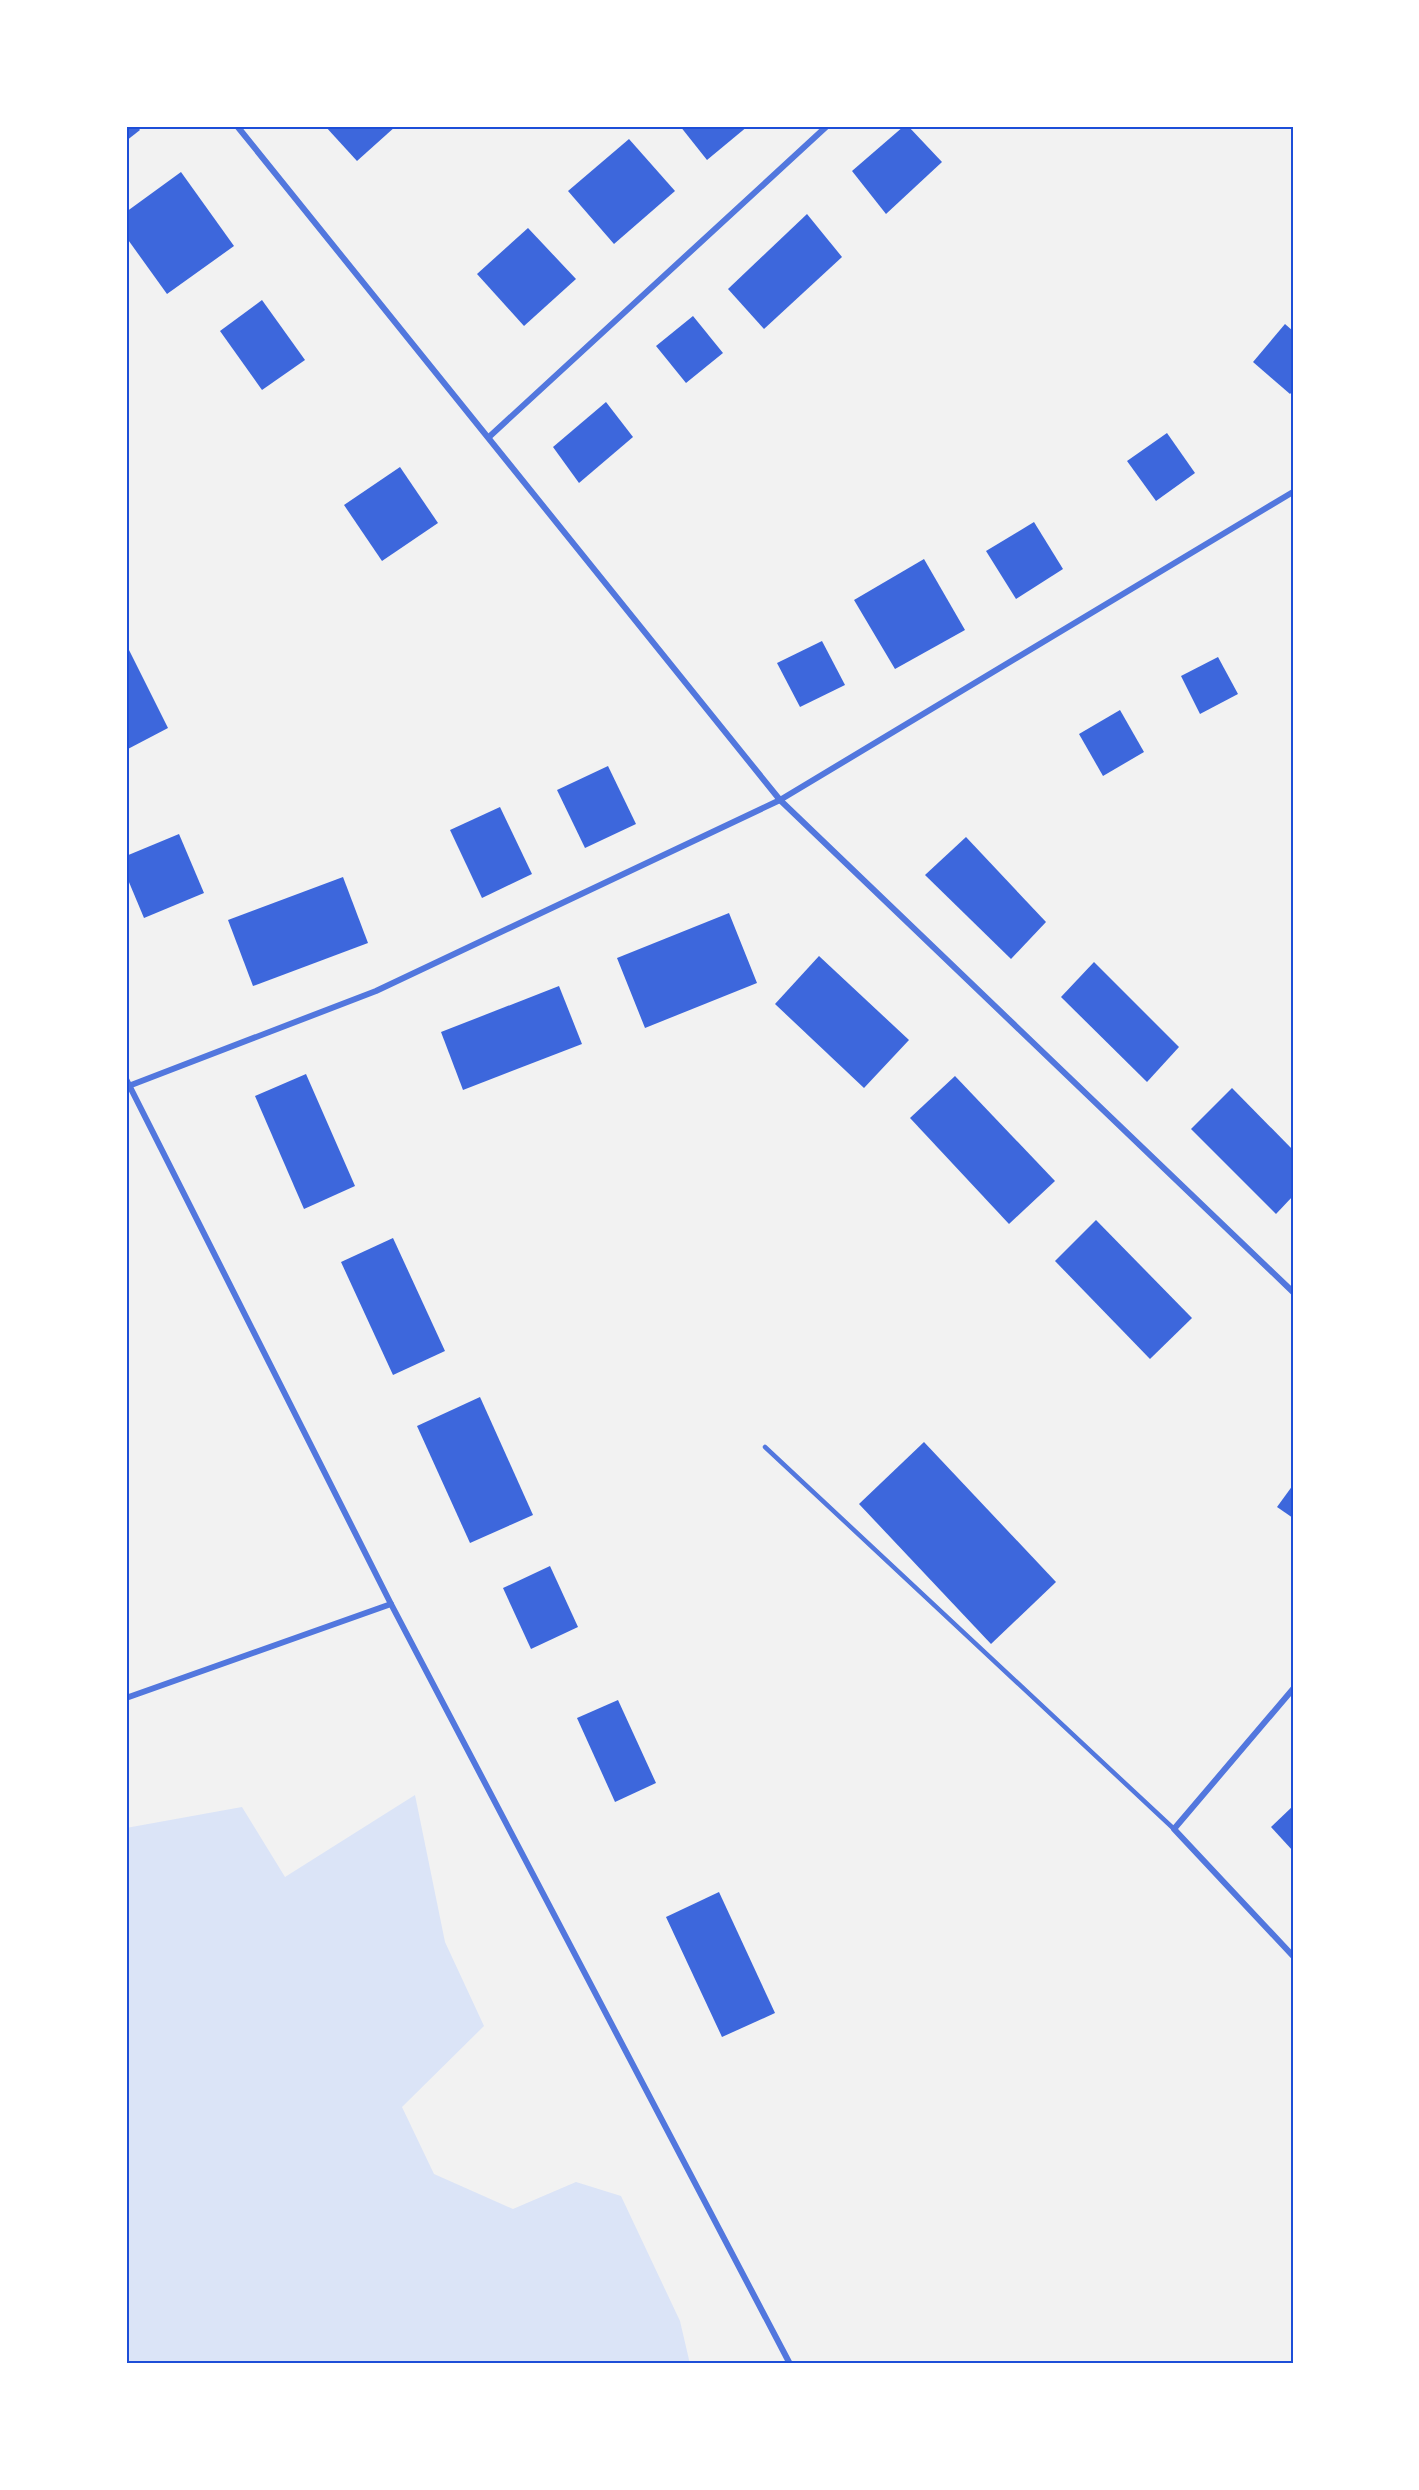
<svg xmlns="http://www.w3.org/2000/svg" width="1419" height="2490" font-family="'Noto Serif',serif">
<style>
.green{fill:#dbe4f7}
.building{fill:#3d67dc}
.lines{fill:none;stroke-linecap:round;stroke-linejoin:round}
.service{stroke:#5277de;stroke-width:4.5}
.minor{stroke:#5277de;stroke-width:6}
.neatline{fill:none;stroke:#1d4ed8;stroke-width:2}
</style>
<rect width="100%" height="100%" fill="#f2f2f2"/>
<path class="green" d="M415,1795L445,1942L484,2026L402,2107L434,2174L513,2209L576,2182L621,2196L680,2321L690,2364H126V1828L242,1807L285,1877Z"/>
<g class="building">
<path d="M126,126H137L140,130L126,141Z"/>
<path d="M325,126H396L357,161Z"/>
<path d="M680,126H748L707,160Z"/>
<path d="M904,126H908L942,162L886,214L852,171Z"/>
<path d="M629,139L675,191L614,244L568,191Z"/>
<path d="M181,172L234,246L167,294L126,237V212Z"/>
<path d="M807,214L842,257L764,329L728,289Z"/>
<path d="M528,228L576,279L524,326L477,274Z"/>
<path d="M262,300L305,360L262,390L220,331Z"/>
<path d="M693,316L723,353L686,383L656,346Z"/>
<path d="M1285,324L1293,331V391L1290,394L1253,362Z"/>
<path d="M606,402L633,437L579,483L553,447Z"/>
<path d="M1167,433L1195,473L1156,501L1127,461Z"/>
<path d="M400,467L438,523L382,561L344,505Z"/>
<path d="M1034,522L1063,569L1016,599L986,551Z"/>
<path d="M924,559L965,630L895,669L854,600Z"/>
<path d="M822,641L845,685L800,707L777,663Z"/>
<path d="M126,644L168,728L126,750Z"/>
<path d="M1218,657L1238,694L1200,714L1181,676Z"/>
<path d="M1120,710L1144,752L1103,776L1079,734Z"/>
<path d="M608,766L636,824L585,848L557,790Z"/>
<path d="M500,807L532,874L482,898L450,830Z"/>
<path d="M179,834L204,893L144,918L126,875V856Z"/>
<path d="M966,837L1046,922L1011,959L925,875Z"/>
<path d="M343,877L368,943L253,986L228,920Z"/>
<path d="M729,913L757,983L645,1028L617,958Z"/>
<path d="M819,956L909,1040L864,1088L775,1004Z"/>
<path d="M1094,962L1179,1047L1147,1082L1061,997Z"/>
<path d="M559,986L582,1044L463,1090L441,1032Z"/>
<path d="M306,1074L355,1186L304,1209L255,1096Z"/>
<path d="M955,1076L1055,1181L1009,1224L910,1118Z"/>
<path d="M1232,1088L1293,1150V1196L1276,1214L1191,1129Z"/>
<path d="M1096,1220L1192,1318L1150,1359L1055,1261Z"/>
<path d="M393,1238L445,1351L393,1375L341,1262Z"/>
<path d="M480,1397L533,1515L470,1543L417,1426Z"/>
<path d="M924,1442L1056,1582L991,1644L859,1504Z"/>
<path d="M1293,1485V1518L1277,1507Z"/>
<path d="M550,1566L578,1627L531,1649L503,1588Z"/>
<path d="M618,1700L656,1783L615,1802L577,1718Z"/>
<path d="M1293,1806V1851L1271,1827Z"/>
<path d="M719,1892L775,2013L722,2037L666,1917Z"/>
</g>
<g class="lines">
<path class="service" d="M765,1447L1174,1829"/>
<g class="minor">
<path d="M237,126L780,800L1293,1292"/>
<path d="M489,437L827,126"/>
<path d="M126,1079L391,1604L790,2364"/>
<path d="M126,1087L376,991L780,800L1293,492"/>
<path d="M1293,1689L1174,1829L1293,1956"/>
<path d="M126,1698L391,1604"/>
</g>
</g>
<rect width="1419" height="2490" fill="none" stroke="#ffffff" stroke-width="255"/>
<rect x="128" y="128" width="1164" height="2234" class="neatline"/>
</svg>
